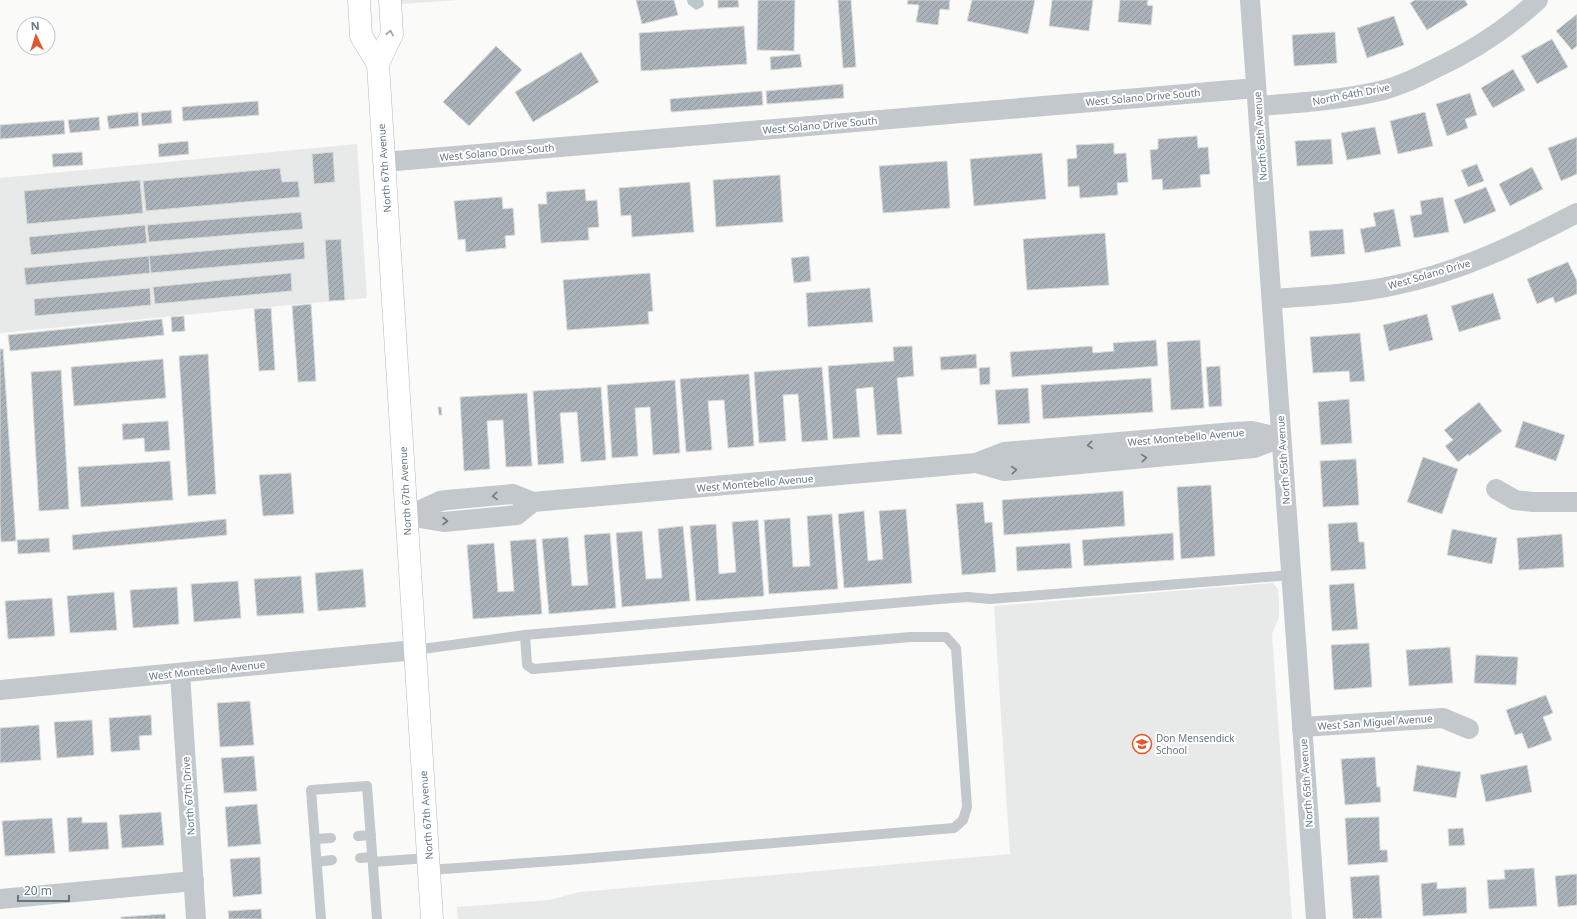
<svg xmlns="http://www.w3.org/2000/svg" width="1577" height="919" font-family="'Noto Sans',sans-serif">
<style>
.built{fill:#e8e9e9}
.water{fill:url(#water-ripples)}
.building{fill:url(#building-hatch);stroke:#dcdcda}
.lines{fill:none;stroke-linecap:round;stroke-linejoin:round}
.secondary-casing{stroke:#b3babf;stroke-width:23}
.service{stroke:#c3c8cc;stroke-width:10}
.minor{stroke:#c3c8cc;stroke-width:20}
.secondary{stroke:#fff;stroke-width:22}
.oneway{stroke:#939fa8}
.oneway2{stroke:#6a7a87}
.labels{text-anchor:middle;stroke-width:4;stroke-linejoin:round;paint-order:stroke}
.street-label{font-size:10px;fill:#657683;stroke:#fff}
.poi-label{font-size:10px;fill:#657683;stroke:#fff;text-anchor:start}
</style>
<defs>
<pattern id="water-ripples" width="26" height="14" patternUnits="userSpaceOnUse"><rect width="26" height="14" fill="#bbc7cb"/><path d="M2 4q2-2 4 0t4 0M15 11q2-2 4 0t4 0" fill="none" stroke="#9ca6aa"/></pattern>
<pattern id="building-hatch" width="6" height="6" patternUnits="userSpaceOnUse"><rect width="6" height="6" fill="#aab3b9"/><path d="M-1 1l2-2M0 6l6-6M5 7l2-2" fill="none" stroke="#8e969c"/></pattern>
</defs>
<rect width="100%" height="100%" fill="#fafaf8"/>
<g class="built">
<path d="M400,0H459L401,4Z"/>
<path d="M357,144L367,298L235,310L0,333V178Z"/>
<path d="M1273,583L1278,589L1279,599V617L1272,634L1292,919H458L457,907L549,900L580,892L1010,854L994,606Z"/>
</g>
<path class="water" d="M687,0H703L704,5L702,7L696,10L688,4Z"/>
<g class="building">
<path d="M636,0H674L678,15L642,24Z"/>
<path d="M718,0H738L739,7L718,8Z"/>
<path d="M758,0H795L794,51L757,50Z"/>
<path d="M838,0H851L856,67L843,68Z"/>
<path d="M908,0H950L949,10L940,9L938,25L916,22L919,5L907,4Z"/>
<path d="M972,0H1035L1028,34L967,21Z"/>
<path d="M1052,0H1093L1089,31L1049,26Z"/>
<path d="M1120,0H1148L1147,5L1153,6L1151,25L1118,22Z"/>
<path d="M1415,0H1465L1468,5L1427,30L1410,3Z"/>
<path d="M1577,14V46L1572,50L1556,31Z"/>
<path d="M1394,16L1404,45L1367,58L1357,28Z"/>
<path d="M744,26L747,64L641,71L639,33Z"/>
<path d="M1335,32L1337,63L1294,66L1292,35Z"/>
<path d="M1552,39L1568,67L1537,84L1521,56Z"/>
<path d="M496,46L522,70L469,126L443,102Z"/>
<path d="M581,52L599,82L533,122L515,92Z"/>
<path d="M800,54L802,67L771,70L770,57Z"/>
<path d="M1513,69L1525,90L1493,108L1481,88Z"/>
<path d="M843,84L844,98L767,104L766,91Z"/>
<path d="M762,91L763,105L671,112L670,99Z"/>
<path d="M1470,93L1477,115L1465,119L1468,128L1447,136L1436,104Z"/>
<path d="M258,101L259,115L183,121L182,107Z"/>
<path d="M171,110L172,123L142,126L141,113Z"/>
<path d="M138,112L139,126L109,129L107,116Z"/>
<path d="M1425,112L1433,146L1398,154L1390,121Z"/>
<path d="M99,117L100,130L70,133L68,120Z"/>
<path d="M64,120L65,134L0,139V125Z"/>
<path d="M1375,127L1381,154L1347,160L1341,133Z"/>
<path d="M1197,136L1198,148L1208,147L1210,174L1200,175L1201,187L1163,190L1162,179L1152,180L1150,150L1158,149V139Z"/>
<path d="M1577,137V174L1561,181L1548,148Z"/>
<path d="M1331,139L1333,164L1297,166L1295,141Z"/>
<path d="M188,141L189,154L159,157L158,144Z"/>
<path d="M1114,143V154L1126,153L1128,182L1117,183L1118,195L1080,198L1079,186L1068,187L1067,159L1077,158L1076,145Z"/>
<path d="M82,152L83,165L53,167L52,154Z"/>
<path d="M333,152L335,182L314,184L312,154Z"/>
<path d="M1042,153L1046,199L974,206L970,159Z"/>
<path d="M947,161L950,208L883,213L879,166Z"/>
<path d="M1477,164L1484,181L1468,187L1461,170Z"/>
<path d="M1532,167L1543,189L1510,206L1499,184Z"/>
<path d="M280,168L282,182L298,181L300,197L146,211L143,181Z"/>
<path d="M780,175L783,222L716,227L713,180Z"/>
<path d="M140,180L143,213L27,224L24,191Z"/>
<path d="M690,182L694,232L632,237L631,215L621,216L619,188Z"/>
<path d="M1486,187L1496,211L1464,224L1454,200Z"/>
<path d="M585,189L586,201L597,200L599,227L588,228L589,240L541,243L538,204H547L546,192Z"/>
<path d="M502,197L503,209L513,208L515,235L505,236L506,248L466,252L465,239L458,240L454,201Z"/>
<path d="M1443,197L1449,232L1414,238L1410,216L1422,214L1420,201Z"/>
<path d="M1394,209L1401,246L1365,253L1360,229L1376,226L1373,213Z"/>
<path d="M301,212L303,229L149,242L147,225Z"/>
<path d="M145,225L147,243L31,255L29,237Z"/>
<path d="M1343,229L1345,254L1311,257L1309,231Z"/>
<path d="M1105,233L1109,285L1027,290L1023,239Z"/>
<path d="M341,239L345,300L329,301L325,240Z"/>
<path d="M304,242L305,259L151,273L149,256Z"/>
<path d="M149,256L150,273L26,285L24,268Z"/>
<path d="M809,256L811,281L794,283L791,258Z"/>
<path d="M1568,262L1577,281V294L1555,303L1553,297L1537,304L1527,279Z"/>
<path d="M291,273L292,291L155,304L153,287Z"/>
<path d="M650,273L653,311L648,312L649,324L567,330L563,280Z"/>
<path d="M150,288L151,305L35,316L34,299Z"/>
<path d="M870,288L873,322L808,327L806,293Z"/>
<path d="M1493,293L1501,319L1459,332L1451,306Z"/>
<path d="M311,304L316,381L298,382L292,306Z"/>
<path d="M271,308L275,370L259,371L254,309Z"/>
<path d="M1427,314L1433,340L1389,351L1383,325Z"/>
<path d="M184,316L185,331L172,332L171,317Z"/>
<path d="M162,319L164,335L10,351L8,335Z"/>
<path d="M1360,333L1365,381L1350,382L1349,371L1313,373L1310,337Z"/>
<path d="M1156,340L1158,366L1012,377L1010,352L1092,346L1093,353L1114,351L1113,343Z"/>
<path d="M1200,340L1204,408L1171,410L1167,342Z"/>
<path d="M912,346L914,376L897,378L902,434L877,435L873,387L856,389L860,437L833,439L828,366L894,361L893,347Z"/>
<path d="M0,349H3L16,541L1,542L0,524Z"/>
<path d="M208,354L216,494L188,496L179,356Z"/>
<path d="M976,354L977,368L941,370L940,357Z"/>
<path d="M163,359L166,398L74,406L71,367Z"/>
<path d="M1220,366L1222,406L1209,407L1206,367Z"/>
<path d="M822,367L828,440L802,442L798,394L783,395L786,441L759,443L754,372Z"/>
<path d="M990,367V384L980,385L979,368Z"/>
<path d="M61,370L69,509L39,511L31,372Z"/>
<path d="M749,374L754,446L728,448L724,400L708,401L712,450L686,452L680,379Z"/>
<path d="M1151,378L1153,412L1043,419L1041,385Z"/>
<path d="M675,380L680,453L653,455L650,407L635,408L638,456L612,458L607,385Z"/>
<path d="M601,387L606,460L581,462L577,412L560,413L564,463L538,465L533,391Z"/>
<path d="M1028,388L1030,423L998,425L995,390Z"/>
<path d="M527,393L532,466L506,467L503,420L487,421L490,469L464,471L460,397Z"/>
<path d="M1349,399L1352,443L1321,445L1318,402Z"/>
<path d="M1479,402L1502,431L1469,456L1468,454L1458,462L1445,446L1453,440L1444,430Z"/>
<path d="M438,407H441L442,415H439Z"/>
<path d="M168,421L170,450L145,452L144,438L123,440L122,424Z"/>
<path d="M1523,421L1565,435L1556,461L1515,447Z"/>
<path d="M1423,457L1458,469L1442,514L1407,502Z"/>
<path d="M1356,459L1359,505L1323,507L1320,461Z"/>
<path d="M170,461L173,500L81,507L78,467Z"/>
<path d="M291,473L294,514L263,516L259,475Z"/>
<path d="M1211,485L1215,556L1181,559L1177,487Z"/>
<path d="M1123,491L1125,526L1004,535L1002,500Z"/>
<path d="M983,502L985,523L992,522L996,572L962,575L956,504Z"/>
<path d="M906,509L912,583L844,588L838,514L864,511L868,561L883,559L879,511Z"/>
<path d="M832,514L838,589L769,594L764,520L790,518L793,567L810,566L807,516Z"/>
<path d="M226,519L227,535L73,550L72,535Z"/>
<path d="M758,520L764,596L696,601L690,526L716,524L719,574L736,572L732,522Z"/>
<path d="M1357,522L1359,542H1364L1366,569L1331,571L1328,524Z"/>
<path d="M683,526L690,601L622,607L616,533L642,531L646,579L662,578L658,529Z"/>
<path d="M1452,529L1497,538L1492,564L1447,555Z"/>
<path d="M610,533L616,608L549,614L542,539L568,537L572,586L588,585L584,535Z"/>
<path d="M1173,533L1174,560L1084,566L1082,540Z"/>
<path d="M1562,534L1564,567L1519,570L1517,538Z"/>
<path d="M49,538L50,552L18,554L17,540Z"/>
<path d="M536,539L542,614L473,619L467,545L494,543L498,592L514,591L510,541Z"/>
<path d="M1070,543L1072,568L1017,571L1016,547Z"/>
<path d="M363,569L366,607L318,611L315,573Z"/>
<path d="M301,576L304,613L257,616L254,579Z"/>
<path d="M238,581L241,618L194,622L191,584Z"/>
<path d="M1354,583L1358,629L1332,631L1329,585Z"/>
<path d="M177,587L179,624L133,628L130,590Z"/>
<path d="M114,592L117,630L70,633L67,596Z"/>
<path d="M52,598L55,636L8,639L5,601Z"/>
<path d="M1369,643L1372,687L1334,690L1331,645Z"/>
<path d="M1450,647L1453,683L1409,686L1406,650Z"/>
<path d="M1476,655L1518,657L1516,685L1474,683Z"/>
<path d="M1546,695L1553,713L1543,717L1552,740L1528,749L1522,733L1515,735L1506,710Z"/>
<path d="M250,701L254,745L220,747L217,703Z"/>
<path d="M151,715L152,735L139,736L140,750L111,752L109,718Z"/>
<path d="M92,720L94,755L57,758L54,722Z"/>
<path d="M39,725L41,760L0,763V728Z"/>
<path d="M254,756L257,791L224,793L221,758Z"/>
<path d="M1375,757L1377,787H1380L1381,802L1345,805L1341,759Z"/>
<path d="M1417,765L1461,772L1456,798L1413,791Z"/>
<path d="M1527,765L1532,792L1486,802L1480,775Z"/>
<path d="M257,804L261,844L228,847L225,807Z"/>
<path d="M161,812L164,845L122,848L119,815Z"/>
<path d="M82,817V823L107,822L109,849L69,852L67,818Z"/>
<path d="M1379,817L1380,850H1387L1388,862L1348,865L1345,818Z"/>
<path d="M52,818L55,853L5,856L2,821Z"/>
<path d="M1463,828L1465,845L1449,846L1448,829Z"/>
<path d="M260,857L262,894L233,897L230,859Z"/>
<path d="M1534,868L1537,906L1489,909L1487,880L1505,879L1504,870Z"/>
<path d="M1577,874V905L1558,907L1555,876Z"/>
<path d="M1379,875L1382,918L1353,919L1350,877Z"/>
<path d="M1437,882V889L1466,887L1467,913L1423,916L1421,884Z"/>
<path d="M261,909L262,919H229L228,911Z"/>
<path d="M165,914L166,919H121V917Z"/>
</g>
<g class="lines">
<defs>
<g id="secondary">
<path d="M359,0L361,36L378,64L432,919"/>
<path d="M378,64L392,34L390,0"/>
</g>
</defs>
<use href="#secondary" class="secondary-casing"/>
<g class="service">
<path d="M415,650L525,635L940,599L968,597L990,599L1291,575"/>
<path d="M358,836L371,835"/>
<path d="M315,839L331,838"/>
<path d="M360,858L372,857"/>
<path d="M317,862L332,860"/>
<path d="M373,862L428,858"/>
<path d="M429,870L568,860L954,828L963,820L967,807L956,648L946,637H911L533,669L527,665L525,635"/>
<path d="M321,919L311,790L367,786L377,919"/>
</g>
<g class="minor">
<path d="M1250,0L1316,919"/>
<path d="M1258,106C1300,103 1343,100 1384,90C1401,85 1417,78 1432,70C1471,52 1507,29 1538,0"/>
<path d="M384,162L1256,88"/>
<path d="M1272,299C1313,296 1355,294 1396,285C1460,272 1519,243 1577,213"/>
<path d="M976,463L1004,471L1254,448L1281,438"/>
<path d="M1496,489L1515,500L1533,502H1577"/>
<path d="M407,516L440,501L447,500L513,494L533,502L976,463L1004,452L1234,432L1252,431L1281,438"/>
<path d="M407,516L444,522L517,515L533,502"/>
<path d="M180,673L196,919"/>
<path d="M0,690L415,650"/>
<path d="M1302,727L1443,718L1469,729"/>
<path d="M0,899L194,881"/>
</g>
<use href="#secondary" class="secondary"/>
</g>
<defs><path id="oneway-chevron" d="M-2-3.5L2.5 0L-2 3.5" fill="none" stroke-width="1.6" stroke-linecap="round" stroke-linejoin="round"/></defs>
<use class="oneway" href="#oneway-chevron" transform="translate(390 33) rotate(-80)"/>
<g class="oneway2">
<use href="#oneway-chevron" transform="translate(1090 445) rotate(175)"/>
<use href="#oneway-chevron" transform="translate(1144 458) rotate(-5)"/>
<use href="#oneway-chevron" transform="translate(1014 470) rotate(-5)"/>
<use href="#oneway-chevron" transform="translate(495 496) rotate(175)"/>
<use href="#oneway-chevron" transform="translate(445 521)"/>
</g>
<defs>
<symbol id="school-ring" viewBox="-11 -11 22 22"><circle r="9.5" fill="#fff" stroke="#e4572e" stroke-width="1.5"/><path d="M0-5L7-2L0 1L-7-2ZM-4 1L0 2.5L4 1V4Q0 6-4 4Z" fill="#e4572e"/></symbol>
</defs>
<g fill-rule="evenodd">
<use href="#school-ring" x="1131" y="733" width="22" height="22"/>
</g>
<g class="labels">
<g class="street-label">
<text transform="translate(1351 94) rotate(-11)" y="4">North 64th Drive</text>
<text transform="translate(1143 97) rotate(-5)" y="4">West Solano Drive South</text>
<text transform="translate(820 125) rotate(-5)" y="4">West Solano Drive South</text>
<text transform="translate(1260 136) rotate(-94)" y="4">North 65th Avenue</text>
<text transform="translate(497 152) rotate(-5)" y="4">West Solano Drive South</text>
<text transform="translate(384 168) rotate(-94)" y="4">North 67th Avenue</text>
<text transform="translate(1429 274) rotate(-16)" y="4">West Solano Drive</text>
<text transform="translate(1186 437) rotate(-5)" y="4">West Montebello Avenue</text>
<text transform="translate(1283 460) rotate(-94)" y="4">North 65th Avenue</text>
<text transform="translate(755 483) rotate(-5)" y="4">West Montebello Avenue</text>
<text transform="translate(405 491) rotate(-93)" y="4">North 67th Avenue</text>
<text transform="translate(207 670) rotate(-6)" y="4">West Montebello Avenue</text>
<text transform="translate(1375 722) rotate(-4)" y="4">West San Miguel Avenue</text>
<text transform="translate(1306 783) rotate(-94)" y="4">North 65th Avenue</text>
<text transform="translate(188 796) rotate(-94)" y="4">North 67th Drive</text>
<text transform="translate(426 815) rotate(-94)" y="4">North 67th Avenue</text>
</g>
<g class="poi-label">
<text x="1156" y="742">Don Mensendick<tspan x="1156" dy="12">School</tspan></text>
</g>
</g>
<g transform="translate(36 36) rotate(356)"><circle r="19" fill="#ffffff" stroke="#c1c8cd"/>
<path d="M0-3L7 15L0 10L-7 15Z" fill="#e4572e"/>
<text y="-6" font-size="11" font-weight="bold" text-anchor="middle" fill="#657683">N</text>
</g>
<path d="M18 895v6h51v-6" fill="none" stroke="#657683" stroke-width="2"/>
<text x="24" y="895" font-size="12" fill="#657683" stroke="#ffffff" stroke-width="3" paint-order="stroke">20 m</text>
</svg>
